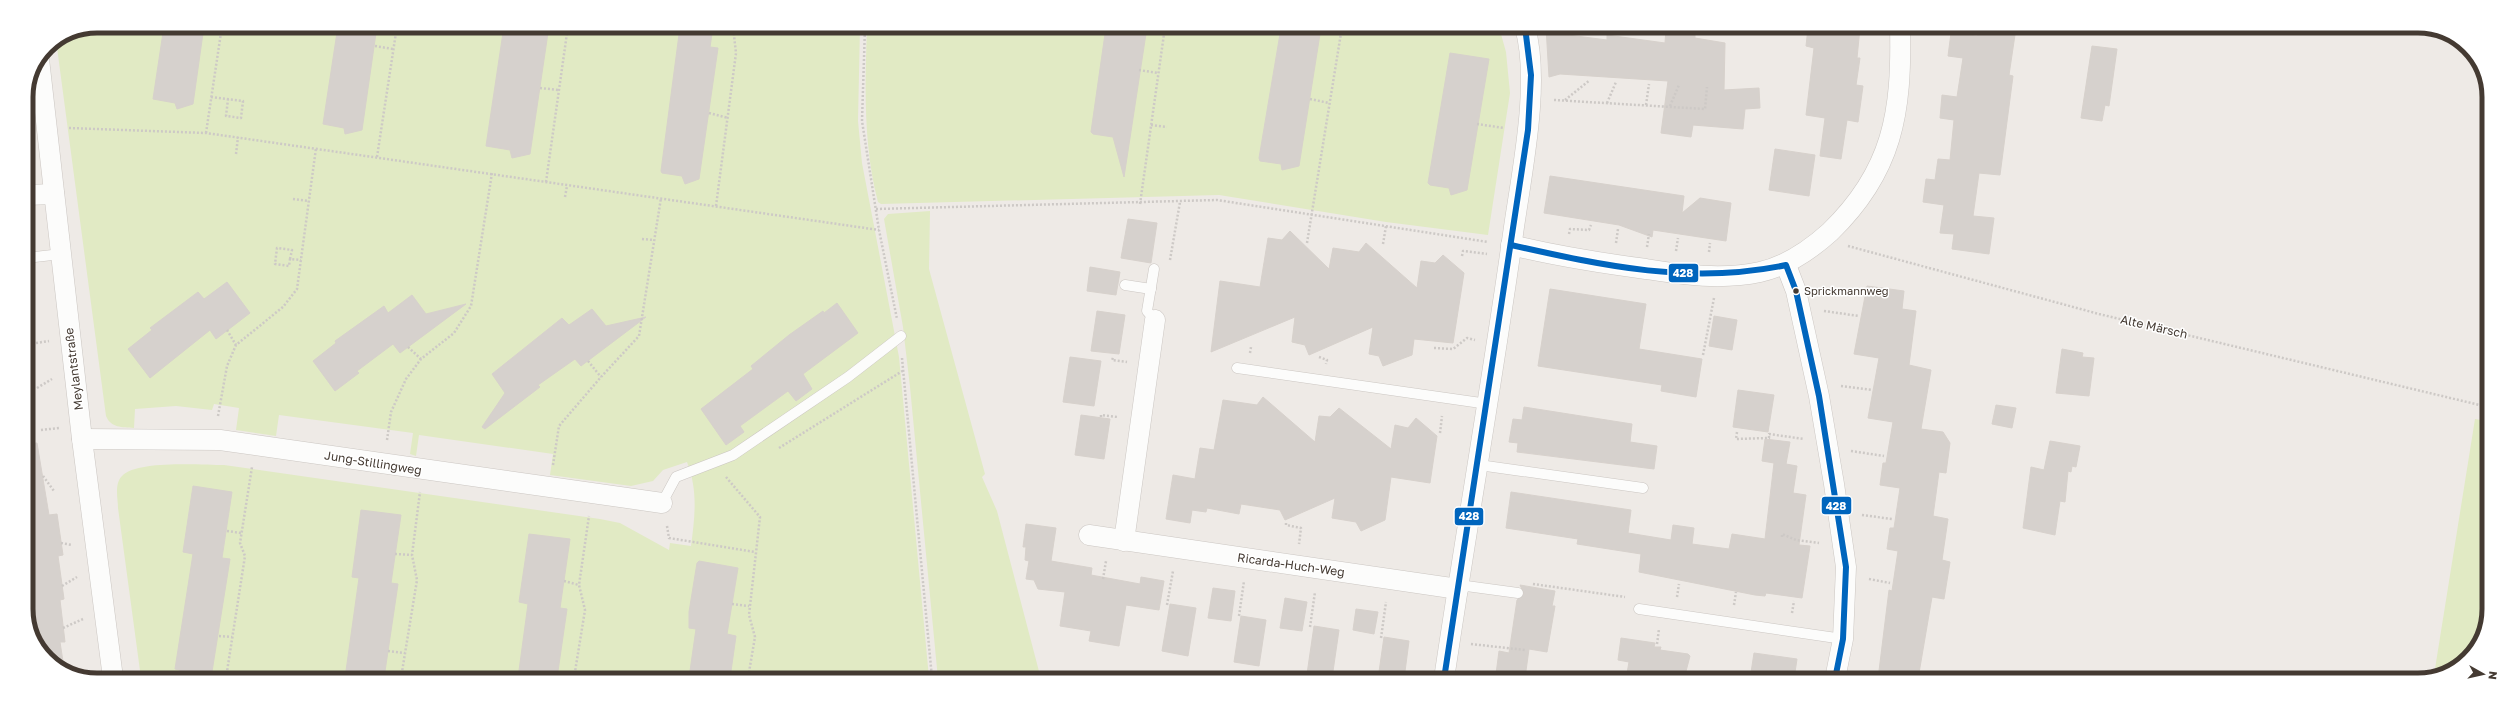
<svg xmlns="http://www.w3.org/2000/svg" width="2515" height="706" font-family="'Golos Text',sans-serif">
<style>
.green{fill:#e1eac4}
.building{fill:#d6d1cd;stroke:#d7d1cc}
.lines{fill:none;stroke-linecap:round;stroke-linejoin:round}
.lane-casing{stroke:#cbc6c2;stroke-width:11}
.street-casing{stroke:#cbc6c2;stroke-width:21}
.path{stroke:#cdc9c6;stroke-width:2.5;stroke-dasharray:2 2;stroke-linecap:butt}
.lane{stroke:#fcfcfb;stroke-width:10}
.street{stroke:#fcfcfb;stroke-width:20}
.bus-1-casing{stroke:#fff;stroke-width:9}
.bus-1{stroke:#0065bd;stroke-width:6}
.bus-dot{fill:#443a32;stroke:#fff;stroke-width:1.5}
.labels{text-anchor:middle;stroke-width:3;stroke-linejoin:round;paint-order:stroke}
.bus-label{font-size:11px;fill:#443a32;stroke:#fff;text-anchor:start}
.street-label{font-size:12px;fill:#443a32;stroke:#fff}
.rim{fill:none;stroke:#443a32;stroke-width:5}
.line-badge{stroke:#fff;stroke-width:1.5}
.badge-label{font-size:11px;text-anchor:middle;font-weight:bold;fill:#fff}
</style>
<rect width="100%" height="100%" fill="#eeeae6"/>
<g class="green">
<path d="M97,26L860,27L858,121L862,163L899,357L929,678H141L118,508C118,499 114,484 122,476C136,460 202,465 224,465L600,519L620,523L669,550L670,543L691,546C695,516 698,490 687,462L663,470L653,481L631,486L550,475L553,454L419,435L416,456L410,454L413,433L279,415L276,436L236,430L239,408L214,404L212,410L176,406L135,409L134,428C122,427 111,428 106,416L56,40L70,31Z"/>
<path d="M867,27H1499L1506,52L1510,93L1488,235L1386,222L1219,195L881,204L878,202C863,145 865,85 867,27Z"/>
<path d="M930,211L929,269L985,474L982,477L997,511L1041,679H938L910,387L903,327L884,219L888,214Z"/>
<path d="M2475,419L2487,421V627L2461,665L2434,675Z"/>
</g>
<g class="building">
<path d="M164,26H204L193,104L177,109L175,103L153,99Z"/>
<path d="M338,26H377L362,130L345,134L344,128L323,124Z"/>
<path d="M504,26H549L530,154L512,158L510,150L486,146Z"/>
<path d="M680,27H713L710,47L718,48L699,179L685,184L682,176L662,173L661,171Z"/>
<path d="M1106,27H1147L1124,177L1113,137L1093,134L1091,132Z"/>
<path d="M1546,27H1568V35L1607,40V35L1665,43L1666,29L1695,31V38L1725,43L1724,90L1759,88L1760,108L1745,109L1743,129L1693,125L1691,137L1661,133L1668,81L1560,74L1549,77Z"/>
<path d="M1281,28L1320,34L1299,166L1282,170L1281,164L1260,161L1259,158Z"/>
<path d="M1808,28H1860L1857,58H1860L1856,85L1863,86L1858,122L1847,120L1841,159L1820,156L1825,118L1806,115L1814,48L1806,46Z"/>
<path d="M1978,28H2016L2009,75L2013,76L2000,175L1979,173L1973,216L1994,218L1989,254L1952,249L1954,234L1940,233L1944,205L1923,202L1926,179L1935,180L1938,159L1950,160L1954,120L1940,118L1942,95L1957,97L1963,58L1948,56L1951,33L1977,36Z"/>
<path d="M2092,46L2117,49L2109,106L2105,105L2102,121L2081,118Z"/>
<path d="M1450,53L1489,59L1467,190L1451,195L1449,188L1430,185L1428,183Z"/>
<path d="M1775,149L1815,155L1809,196L1769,190Z"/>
<path d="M1550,176L1684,196L1682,213L1700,198L1731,203L1726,241L1653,230L1652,237L1619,225L1544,213Z"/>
<path d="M1128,219L1157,223L1151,263L1121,258Z"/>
<path d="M1290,231L1329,269L1333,248L1359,252L1366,243L1417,288L1421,261L1435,263L1443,255L1464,273L1453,343L1414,339L1412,355L1383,366L1379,356L1369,354L1373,327L1309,355L1305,345L1292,342L1295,317L1211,352L1220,281L1260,287L1268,238L1282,240Z"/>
<path d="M1090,267L1120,272L1116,295L1087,291Z"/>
<path d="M227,282L250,313L216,339L210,330L150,378L128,349L152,330L150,328L198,292L204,299Z"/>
<path d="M1867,286L1904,291L1902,309L1916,311L1909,365L1931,370L1921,429L1943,432L1950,443L1946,473L1939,472L1933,516L1948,519L1942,560L1950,562L1944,599L1932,597L1918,679H1878L1889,590L1892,591L1898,551L1887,549L1890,528H1894L1900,488L1880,485L1883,463H1886L1893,422L1868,418L1879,358L1854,354Z"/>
<path d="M1550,289L1646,304L1639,349L1702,359L1696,397L1661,391L1662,385L1538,366Z"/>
<path d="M412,295L426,314L466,304L400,353L393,344L357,371L359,373L335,391L313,361L336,343L335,341L384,306L388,313Z"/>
<path d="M837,303L858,333L803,374L812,389L796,401L788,391L740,426L744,432L726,445L701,409L753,369L751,366L789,335L823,311L824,313Z"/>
<path d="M592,309L606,326L646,317L581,366L575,359L538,385L540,387L485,429L482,427L505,393L492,374L562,318L569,325Z"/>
<path d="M1097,311L1125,315L1119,354L1091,351Z"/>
<path d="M1714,316L1737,320L1732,350L1709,346Z"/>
<path d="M2062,349L2083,353L2082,357L2094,358L2089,396L2056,393Z"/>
<path d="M1070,357L1101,361L1094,406L1063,402Z"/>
<path d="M1738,390L1774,395L1768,432L1733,427Z"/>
<path d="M1263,397L1315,442L1319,416L1330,417L1339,408L1391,449L1395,425L1408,428L1416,418L1437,436L1430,483L1391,477L1385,520L1361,531L1356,522L1332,518L1335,498L1285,520L1280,510L1241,504L1239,514L1207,508L1206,512L1192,510L1190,523L1166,519L1173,475L1195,479L1200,448L1214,450L1223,400L1257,405Z"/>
<path d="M1996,405L2016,408L2012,428L1992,424Z"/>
<path d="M1524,407L1632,424L1630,442L1657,446L1654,469L1517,452L1518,443L1509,442L1513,419L1522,420Z"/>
<path d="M1081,415L1110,419L1104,459L1075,455Z"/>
<path d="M1765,439L1790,442L1786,464L1797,466L1793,493L1806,495L1799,545L1810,546L1802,598L1766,593L1765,596L1755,595L1639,572L1641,554L1577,544L1578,539L1506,528L1511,492L1631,510L1628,533L1671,540L1673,525L1694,528L1692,544L1729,549L1732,534L1765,539L1774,463L1762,461Z"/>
<path d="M2050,441L2080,446L2076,467L2072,466L2071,472L2068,471L2065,502L2060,501L2055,535L2023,528L2031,467L2044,470Z"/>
<path d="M37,443L49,515L57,514L63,555L58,556L64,599L60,600L65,642H60L64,668L43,656L26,614V444Z"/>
<path d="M193,486L232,492L222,558L230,559L211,678H178L180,670L175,669L193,554L183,552Z"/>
<path d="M361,510L401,515L391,583L398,584L384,678H345L359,578L352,577Z"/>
<path d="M1026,524L1056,528L1051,561L1092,568L1091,575L1140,584L1141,577L1164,581L1159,610L1126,605L1119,646L1089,641L1091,631L1060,626L1065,592L1038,589L1034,580L1026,579L1029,561L1025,560L1026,547H1023Z"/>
<path d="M529,534L570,539L560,608L567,609L557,678H518L528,604L519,602Z"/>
<path d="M699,561L738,568L727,634L736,636L730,678H689L696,629L689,628V612L697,563Z"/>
<path d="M1520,585L1555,591L1552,606H1555L1547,652L1529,649L1525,678L1496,674L1499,651L1509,653L1517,600L1524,594Z"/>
<path d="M1213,588L1235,591L1231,621L1208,618Z"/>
<path d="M1285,598L1307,602L1302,631L1280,628Z"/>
<path d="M1170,604L1196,608L1188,656L1162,651Z"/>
<path d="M1356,609L1378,612L1374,634L1353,630Z"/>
<path d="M1241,616L1266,620L1259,666L1234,662Z"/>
<path d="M1314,626L1339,630L1332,678L1307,674Z"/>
<path d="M1384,637L1409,641L1404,679H1378Z"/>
<path d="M1621,638L1655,643L1654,647H1661L1660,650L1688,654L1690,656L1685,675L1674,674L1673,679H1626L1629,662L1618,660Z"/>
<path d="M1754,653L1797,659L1794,679H1750Z"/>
</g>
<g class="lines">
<defs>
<g id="lane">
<path d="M26,258L61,254"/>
<path d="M1154,269L1147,311L1155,320"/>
<path d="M1125,285L1151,289"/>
<path d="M1237,368L1488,404"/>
<path d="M1479,465L1643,488"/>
<path d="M662,503L676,477L733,455L848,377L901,336"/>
<path d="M1459,585L1518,593"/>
<path d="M1639,609L1843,639"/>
</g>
<g id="street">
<path d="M39,59L82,439L113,678"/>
<path d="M26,195L54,194"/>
<path d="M1511,245C1556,256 1600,263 1646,269C1683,275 1723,280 1760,272C1787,266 1810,250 1830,232C1893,171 1902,112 1900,28"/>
<path d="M1786,265L1796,291L1819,396L1834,484L1846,567L1843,639L1835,679"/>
<path d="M82,439L220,440L662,503"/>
<path d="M1089,535L1458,589"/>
<path d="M1124,541L1155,320"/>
<path d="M1444,679C1466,531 1492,383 1513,234C1521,175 1541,84 1525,27"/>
</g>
</defs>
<use href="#lane" class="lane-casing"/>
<use href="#street" class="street-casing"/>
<g class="path">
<path d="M865,27L862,121L879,230L897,319"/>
<path d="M375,46L393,49"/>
<path d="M1139,70L1158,73"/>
<path d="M540,88L559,90"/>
<path d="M211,97L243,101L241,118L226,116L228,99"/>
<path d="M1310,99L1329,103"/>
<path d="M1554,100L1705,109L1707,87"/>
<path d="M1565,100L1590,80"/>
<path d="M1607,103L1616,82"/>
<path d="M1646,105L1649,84"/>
<path d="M1670,106L1679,85"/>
<path d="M709,113L728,118"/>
<path d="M1477,124L1504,128"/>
<path d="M1151,125L1167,127"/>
<path d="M69,128L206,133L879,230"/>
<path d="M206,133L222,26"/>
<path d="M236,154L238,137"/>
<path d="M377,157L397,26"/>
<path d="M546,182L568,26"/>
<path d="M565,197L567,186"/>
<path d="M293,199L309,201"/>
<path d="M1140,204L1165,27"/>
<path d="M716,206L736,53L733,27"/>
<path d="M876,209L1217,200L1488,242"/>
<path d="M1569,234L1570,229L1589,230L1591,225"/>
<path d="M642,239L654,240"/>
<path d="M1307,243L1342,27"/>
<path d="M1616,243L1618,229"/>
<path d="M1383,244L1386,226"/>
<path d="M1848,246L2099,314L2488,407"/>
<path d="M1647,247L1649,234"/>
<path d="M1676,251L1678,238"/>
<path d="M1709,252L1710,243"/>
<path d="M1462,256L1463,251L1487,254"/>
<path d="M290,259L292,250L277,248L275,264L289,266L290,259L301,260"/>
<path d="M1170,260L1180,202"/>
<path d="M1824,311L1859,316"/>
<path d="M227,330L236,345"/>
<path d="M36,343L49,341"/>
<path d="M408,347L421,359"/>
<path d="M1434,348L1453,349L1467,338L1475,340"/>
<path d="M1250,353L1251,347"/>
<path d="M1703,355L1714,298"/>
<path d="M1319,357L1327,360L1326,364"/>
<path d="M902,358L932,678"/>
<path d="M1113,358L1112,360L1127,362"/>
<path d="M588,361L601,377"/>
<path d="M1841,386L1872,390"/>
<path d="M37,388L52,379"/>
<path d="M218,416L227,366L236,345L283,307L297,289L316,148"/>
<path d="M1101,417V415L1118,417"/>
<path d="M41,430L59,428"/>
<path d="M1737,432L1736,439L1769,438V434L1804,439"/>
<path d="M1440,433L1442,416"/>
<path d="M387,440L391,412L406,379L421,359L454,333L471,306L492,173"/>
<path d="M779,448L904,370"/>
<path d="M1851,451L1884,456"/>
<path d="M553,465L559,426L601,377L639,336L661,198"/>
<path d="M43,476L54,491"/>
<path d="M726,477L760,517L749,615L755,637L748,678"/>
<path d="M1862,515L1892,519"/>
<path d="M1286,523V525L1301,528L1299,544"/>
<path d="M667,526L669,538L755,552"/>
<path d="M227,531L241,533"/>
<path d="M1782,537V534L1796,540L1819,543"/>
<path d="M61,543L72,545"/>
<path d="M395,554L412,555"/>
<path d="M1103,579L1106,561"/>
<path d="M1869,579L1890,583"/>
<path d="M564,581L579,585"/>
<path d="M1533,584L1625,597"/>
<path d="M62,586L77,577"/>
<path d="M1677,597L1679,584"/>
<path d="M732,604L749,606"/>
<path d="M1167,605L1173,571"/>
<path d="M1734,605L1736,592"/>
<path d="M1792,613L1794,601"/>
<path d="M1239,616L1244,581"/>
<path d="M1310,627L1315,592"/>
<path d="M63,628L83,619"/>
<path d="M219,636L232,637"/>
<path d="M1381,638L1386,602"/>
<path d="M1471,644L1525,650"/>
<path d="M1657,644L1659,629"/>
<path d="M388,651L405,653"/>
<path d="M69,671H73L83,678"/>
<path d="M226,678L245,556L240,543L252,467"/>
<path d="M401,678L417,580L412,555L420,492"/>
<path d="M574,678L585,610L579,585L589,516"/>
</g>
<use href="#lane" class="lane"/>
<use href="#street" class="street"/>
<defs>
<g id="bus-1">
<path d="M1511,245C1604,266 1691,285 1786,265L1796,291L1819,396L1846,567L1843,639L1835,679"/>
<path d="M1444,679L1528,130L1531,75L1525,27"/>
</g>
</defs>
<use href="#bus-1" class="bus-1-casing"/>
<use href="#bus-1" class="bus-1"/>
</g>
<circle class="bus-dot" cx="1796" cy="291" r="3.5"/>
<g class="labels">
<g class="bus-label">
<text x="1804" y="295">Sprickmannweg</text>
</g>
<g class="street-label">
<text transform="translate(2154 327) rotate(13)" y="4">Alte Märsch</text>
<text transform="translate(74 369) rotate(-97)" y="4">Meylantstraße</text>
<text transform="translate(373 463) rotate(9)" y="4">Jung-Stillingweg</text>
<text transform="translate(1291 565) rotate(8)" y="4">Ricarda-Huch-Weg</text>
</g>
</g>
<path d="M0 0H2515V706H0ZM97 33H2418A64 64 0 0 1 2482 97V609A64 64 0 0 1 2418 673H97A64 64 0 0 1 33 609V97A64 64 0 0 1 97 33Z" fill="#fff" fill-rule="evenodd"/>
<path class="rim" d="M97 33H2418A64 64 0 0 1 2482 97V609A64 64 0 0 1 2418 673H97A64 64 0 0 1 33 609V97A64 64 0 0 1 97 33Z"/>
<g class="line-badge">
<rect x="1668" y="263" width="31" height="20" rx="4" fill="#0065bd"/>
<rect x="1821" y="496" width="31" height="19" rx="4" fill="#0065bd"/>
<rect x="1454" y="507" width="30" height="19" rx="4" fill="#0065bd"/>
</g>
<g class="badge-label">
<text x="1683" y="277">428</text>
<text x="1836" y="510">428</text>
<text x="1469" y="520">428</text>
</g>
<g transform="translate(2483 674) rotate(98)" stroke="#ffffff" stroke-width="3" paint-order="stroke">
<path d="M0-3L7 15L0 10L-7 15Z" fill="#443a32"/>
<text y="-6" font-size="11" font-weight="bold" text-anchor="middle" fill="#443a32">N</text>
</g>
</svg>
